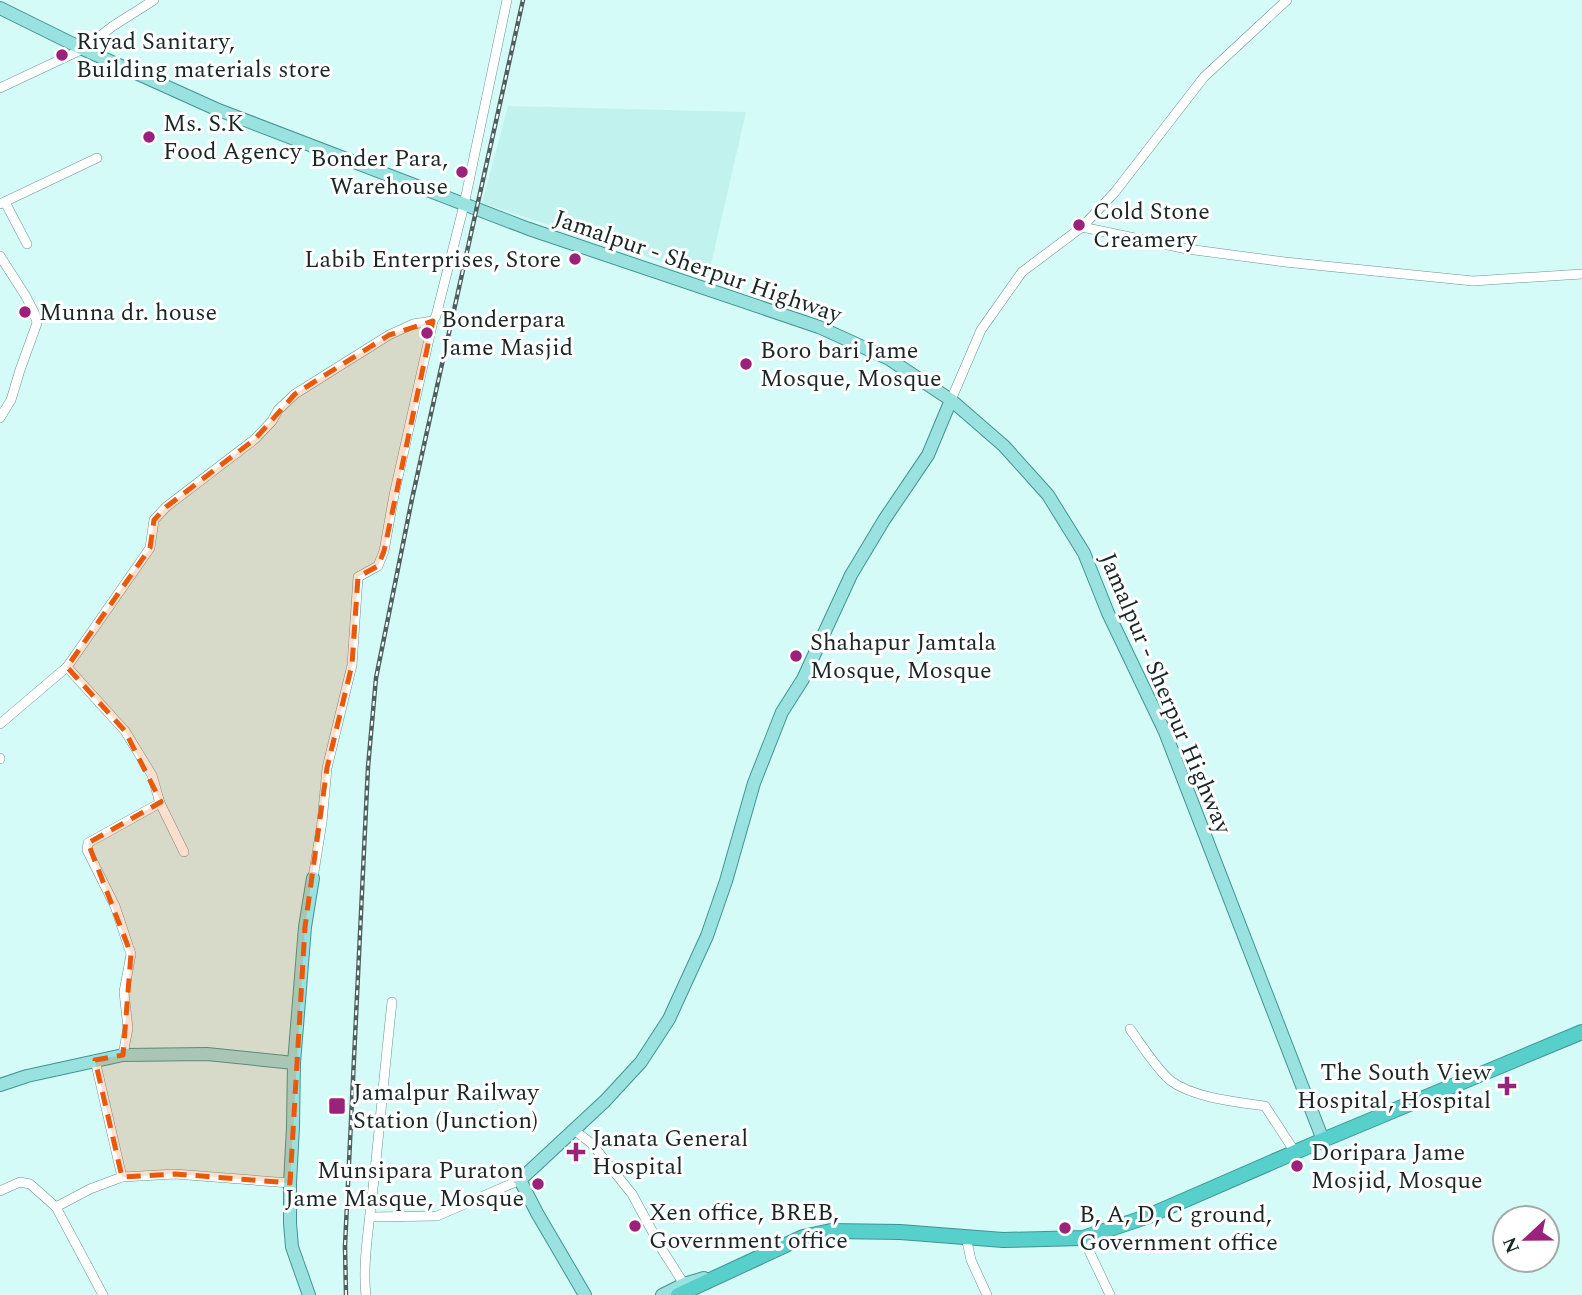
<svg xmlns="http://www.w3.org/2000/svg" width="1582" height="1295" font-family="Spectral,serif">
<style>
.built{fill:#c1f2ee}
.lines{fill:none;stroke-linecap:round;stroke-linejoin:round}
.minor-casing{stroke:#6e918f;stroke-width:10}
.major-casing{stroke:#419491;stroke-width:14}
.highway-casing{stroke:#419491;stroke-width:16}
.minor{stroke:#fff;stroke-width:9}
.major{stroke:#9ae2df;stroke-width:12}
.highway{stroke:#57cfca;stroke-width:14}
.rail-casing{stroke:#4c615f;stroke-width:4.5}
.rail{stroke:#fff;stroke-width:2;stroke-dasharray:5;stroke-linecap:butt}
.marked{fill:#e8590c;fill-opacity:0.2;stroke:#e8590c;stroke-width:5;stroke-dasharray:14 9;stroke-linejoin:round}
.poi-dot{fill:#9b227b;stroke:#fff;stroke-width:2.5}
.labels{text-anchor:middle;stroke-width:6;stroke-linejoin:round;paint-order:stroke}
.poi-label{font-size:24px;fill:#192726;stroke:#fff;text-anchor:start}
.street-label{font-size:24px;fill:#192726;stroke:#fff}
</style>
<rect width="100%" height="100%" fill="#d5fbf9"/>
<path class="built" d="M508,106L746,112L708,277L482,203Z"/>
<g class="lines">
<defs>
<g id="minor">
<path d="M0,88L83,49L113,26L154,0"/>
<path d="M5,202L27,244"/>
<path d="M0,204L97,158"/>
<path d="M1082,227L1187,249L1285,262L1473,281L1582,274"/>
<path d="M0,256L25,295L34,312L37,323L20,370L11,400L0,418"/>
<path d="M951,400L981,330L1022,272L1082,227L1115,192L1204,77L1287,0"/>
<path d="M67,667L125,731L152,775L160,803L184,852"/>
<path d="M0,724L67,667L150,548L154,520L166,507L255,439L272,421L278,410L295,394L389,335L413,324L433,321"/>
<path d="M0,758V759"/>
<path d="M313,878L322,822L327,768L352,665L358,577L378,566L384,551L394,495L433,321L436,316L464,205L507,0"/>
<path d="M1130,1029C1141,1044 1157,1070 1171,1081C1194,1098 1237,1102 1265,1106L1295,1152"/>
<path d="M123,1055L128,1028L124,992L131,954L115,906L87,850L88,843L160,803"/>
<path d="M95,1060L122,1177"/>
<path d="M574,1130L591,1143L632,1194L663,1251L684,1284"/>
<path d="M0,1191L20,1182L30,1184L56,1207L103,1295"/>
<path d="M56,1207L90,1189L122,1177L175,1174L290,1183"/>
<path d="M370,1217L437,1216L520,1180"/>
<path d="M966,1237L971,1260L987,1295"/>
<path d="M1083,1238L1110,1295"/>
<path d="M366,1295C362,1265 370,1219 373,1188C380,1126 385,1064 392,1002"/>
</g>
<g id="major">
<path d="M0,8L83,49L216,109L529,229L819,327L889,359L951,400L1004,446L1048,495L1084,553L1108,613L1165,732L1323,1140"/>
<path d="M0,1085L27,1076L123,1055L207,1054L294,1063"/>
<path d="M309,1295L292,1247L290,1223V1183L293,1127L294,1063L305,927L313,878"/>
<path d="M585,1295L537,1213L520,1180L605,1101L641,1062L669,1019L707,936L726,881L754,783L782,712L803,679L851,575L884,520L928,455L951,400"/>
<path d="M662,1295L684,1284L704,1278"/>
</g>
<path id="highway" d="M678,1295L803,1237L831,1231L900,1232L1003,1240L1083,1238L1146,1217L1323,1140L1582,1032"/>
</defs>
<use href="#minor" class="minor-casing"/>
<use href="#major" class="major-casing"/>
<use href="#highway" class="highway-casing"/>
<use href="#minor" class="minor"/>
<use href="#major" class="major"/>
<use href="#highway" class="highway"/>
<defs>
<path id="rail" d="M346,1295L345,1246L368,767L376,678L412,499L523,0"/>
</defs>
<use href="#rail" class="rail-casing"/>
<use href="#rail" class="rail"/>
</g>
<path class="marked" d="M433,321L384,551L378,566L358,577L352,665L327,768L305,927L290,1183L175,1174L122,1177L95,1060L123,1055L131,954L88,843L161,802L125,731L67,667L150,548L154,520L166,507L255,439L295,394L389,335Z"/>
<g class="poi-dot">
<circle cx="62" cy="55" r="7"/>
<circle cx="149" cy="137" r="7"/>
<circle cx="462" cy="172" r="7"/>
<circle cx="1079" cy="225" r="7"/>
<circle cx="575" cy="259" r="7"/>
<circle cx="25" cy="312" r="7"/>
<circle cx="427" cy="333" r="7"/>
<circle cx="746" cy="364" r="7"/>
<circle cx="796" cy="656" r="7"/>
<path d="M1503.5 1075.5h7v7h7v7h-7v7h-7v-7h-7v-7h7z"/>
<rect x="328" y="1097" width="18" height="18" rx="3.5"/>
<path d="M572.5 1141.5h7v7h7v7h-7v7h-7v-7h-7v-7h7z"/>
<circle cx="1297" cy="1166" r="7"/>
<circle cx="538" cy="1184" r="7"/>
<circle cx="635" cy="1226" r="7"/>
<circle cx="1065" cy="1228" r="7"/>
</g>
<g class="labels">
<g class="poi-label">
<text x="76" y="49">Riyad Sanitary,<tspan x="76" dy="28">Building materials store</tspan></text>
<text x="163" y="131">Ms. S.K<tspan x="163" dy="28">Food Agency</tspan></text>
<text x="448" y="166" text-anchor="end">Bonder Para,<tspan x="448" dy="28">Warehouse</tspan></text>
<text x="1093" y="219">Cold Stone<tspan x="1093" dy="28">Creamery</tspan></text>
<text x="561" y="267" text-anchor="end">Labib Enterprises, Store</text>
<text x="39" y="320">Munna dr. house</text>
<text x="441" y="327">Bonderpara<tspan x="441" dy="28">Jame Masjid</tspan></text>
<text x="760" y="358">Boro bari Jame<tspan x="760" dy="28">Mosque, Mosque</tspan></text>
<text x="810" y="650">Shahapur Jamtala<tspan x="810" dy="28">Mosque, Mosque</tspan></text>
<text x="1491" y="1080" text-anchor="end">The South View<tspan x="1491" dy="28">Hospital, Hospital</tspan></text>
<text x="353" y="1100">Jamalpur Railway<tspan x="353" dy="28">Station (Junction)</tspan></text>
<text x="592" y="1146">Janata General<tspan x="592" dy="28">Hospital</tspan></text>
<text x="1311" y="1160">Doripara Jame<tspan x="1311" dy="28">Mosjid, Mosque</tspan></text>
<text x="524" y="1178" text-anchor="end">Munsipara Puraton<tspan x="524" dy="28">Jame Masque, Mosque</tspan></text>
<text x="649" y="1220">Xen office, BREB,<tspan x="649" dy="28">Government office</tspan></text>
<text x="1079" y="1222">B, A, D, C ground,<tspan x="1079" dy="28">Government office</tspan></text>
</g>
<g class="street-label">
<text transform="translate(698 266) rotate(19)" y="8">Jamalpur - Sherpur Highway</text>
<text transform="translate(1166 693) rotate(67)" y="8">Jamalpur - Sherpur Highway</text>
</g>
</g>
<g transform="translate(1526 1239) rotate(248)"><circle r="33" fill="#ffffff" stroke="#a3a9a8" stroke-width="2"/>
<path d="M0-5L12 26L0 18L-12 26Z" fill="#9b227b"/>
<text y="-10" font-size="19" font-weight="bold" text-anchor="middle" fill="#192726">N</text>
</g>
</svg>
